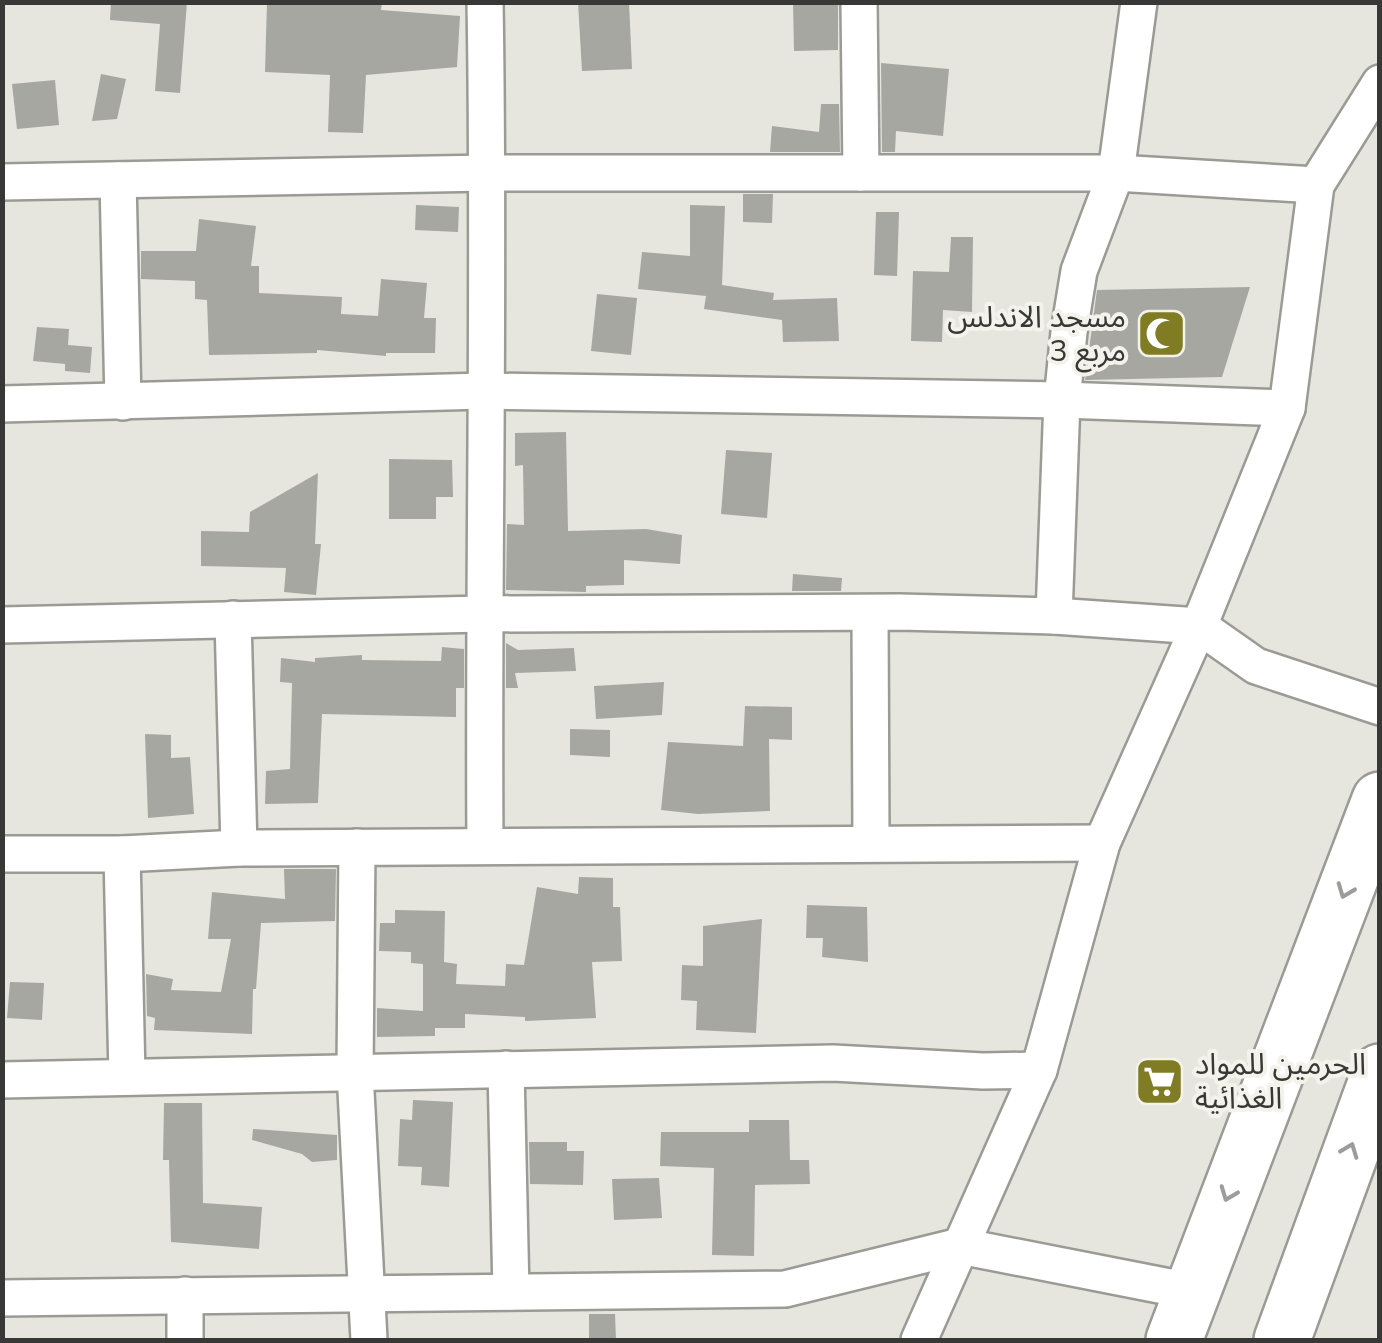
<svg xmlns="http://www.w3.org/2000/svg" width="1382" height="1343" font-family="Mulish,'Noto Sans Arabic',sans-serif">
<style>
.building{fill:#a7a7a1}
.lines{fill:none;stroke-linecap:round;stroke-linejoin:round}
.street-casing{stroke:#9b9b95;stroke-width:40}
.highway-casing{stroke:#9b9b95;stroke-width:60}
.street{stroke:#fff;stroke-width:35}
.highway{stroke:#fff;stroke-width:55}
.oneway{stroke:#9c9c9a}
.labels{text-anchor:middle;stroke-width:8;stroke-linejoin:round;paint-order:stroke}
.poi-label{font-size:30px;fill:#383836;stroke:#f3f3ec;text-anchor:end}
</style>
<rect width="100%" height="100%" fill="#e6e6df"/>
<g class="building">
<path d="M111,2H187L180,93L155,91L160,24L110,20Z"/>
<path d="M267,2H382L381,10L460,16L457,67L366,75L363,133L328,132L330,75L265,72Z"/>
<path d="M578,2H629L632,69L582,71Z"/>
<path d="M793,2H838V50L794,51Z"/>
<path d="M881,63L949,69L943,136L896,131L895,152H882Z"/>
<path d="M101,74L126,79L117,119L92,121Z"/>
<path d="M55,80L59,125L17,129L12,84Z"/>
<path d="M821,104H839L840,152H770L772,126L819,132Z"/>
<path d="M743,194H773L772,223L743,222Z"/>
<path d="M416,205L459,207L458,232L415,230Z"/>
<path d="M690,205L725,206L722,285L774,293L773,300L837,298L839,341L783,342L782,320L704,309L706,296L638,289L642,252L690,256Z"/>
<path d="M876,212H899L897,276L874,275Z"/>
<path d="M199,219L256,226L251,266H259V293L342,297L341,314L378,316L381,279L427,283L424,318H436L435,353H386V356L317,350V353L209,355L207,300L195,299V281L141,279V251H196Z"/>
<path d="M951,237H973L972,312L943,310L942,342L911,341L913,271L949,272Z"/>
<path d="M1250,287L1222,377L1085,380L1097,290Z"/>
<path d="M597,294L637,298L631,355L591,351Z"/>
<path d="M37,327L69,329L68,345L92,347L90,373L65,371V364L33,361Z"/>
<path d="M566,432L568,531L646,529L682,535L680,564L624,560V585L586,586V592L506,590L507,524L524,525L523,465L515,466V433Z"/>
<path d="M726,450L772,453L767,518L721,514Z"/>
<path d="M389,459L452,460L453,497H436V519H389Z"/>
<path d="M318,473L315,544H321L316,595L284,592L286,568L201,566V531L249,532L250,512Z"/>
<path d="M793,574L842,578L841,591H792Z"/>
<path d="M506,643L518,650L574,648L576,671L515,673L518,688H506Z"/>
<path d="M442,647L464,649V688H456V717L322,714L318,803L265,804L266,771L290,769L292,683L280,682L281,658L315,662V658L362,655V660L441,661Z"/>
<path d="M664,682L662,715L596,719L594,686Z"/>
<path d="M745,706L792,707V740L769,739L770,811L698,814L661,810L668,742L743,746Z"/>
<path d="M570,729L610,730V757L570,755Z"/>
<path d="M145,734L171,735V758L190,757L194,814L148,818Z"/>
<path d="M284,869H336L335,921L261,923L256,989H253L252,1034L154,1030L155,1018L147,1016L146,974L173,979L171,990L221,992L231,939H208L212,892L285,899Z"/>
<path d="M579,877L613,878V907H620L622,961L592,962L596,1018L525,1021V1017L465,1014V1028H435V1036L377,1037V1008L423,1011V964L411,963V952L379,951L380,923H395V910L445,911L444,962L457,964L456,984L505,986L506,964L524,965L537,887L578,894Z"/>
<path d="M807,905L867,907L868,962L822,957L823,938H806Z"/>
<path d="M762,919L756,1033L696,1030L697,1001L681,1000L682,965L703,966V926Z"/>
<path d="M10,982L44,983L42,1020L7,1018Z"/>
<path d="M413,1100L453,1102L449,1187L421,1185L422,1167L398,1166L400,1119L412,1120Z"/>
<path d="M164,1103H202L203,1203L262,1207L259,1249L171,1242L169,1160H163Z"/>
<path d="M749,1120H789L790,1160H809L810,1184L755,1185L754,1256L712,1255L714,1168L660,1166L661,1132H749Z"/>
<path d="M253,1129L337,1135V1160L312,1162L302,1154L252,1140Z"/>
<path d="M529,1142H567V1151H584L583,1185L530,1184Z"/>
<path d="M659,1178L662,1218L614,1220L612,1179Z"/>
<path d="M589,1314H615L616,1340H589Z"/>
</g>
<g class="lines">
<defs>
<g id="street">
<path d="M859,2L861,173"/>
<path d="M118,180L123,402"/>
<path d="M2,182L488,173H1116L1316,185"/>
<path d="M2,404L484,391L1062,400L1287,408"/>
<path d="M870,613L871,842"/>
<path d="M1054,616L1062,400L1069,332L1079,271L1116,173L1139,2"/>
<path d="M233,619L239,848"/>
<path d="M2,625L483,614L899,612L1054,616L1199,626L1256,666L1380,707"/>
<path d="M485,846C483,565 490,283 485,2"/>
<path d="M357,847L355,1072L369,1340"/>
<path d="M2,854H122L239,848L1102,843"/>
<path d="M122,854L127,1077"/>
<path d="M506,1069L511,1292"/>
<path d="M2,1080L833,1063L983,1071L1039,1070"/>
<path d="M2,1298L785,1289L960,1246L1190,1291"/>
<path d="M185,1340V1295"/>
<path d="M919,1340L1039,1070L1102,843L1199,626L1287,408L1316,185L1380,83"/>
</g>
<g id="highway">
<path d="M1174,1340L1380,800"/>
<path d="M1282,1340L1380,1072"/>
</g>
</defs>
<use href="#street" class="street-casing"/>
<use href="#highway" class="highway-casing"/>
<use href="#street" class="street"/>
<use href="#highway" class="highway"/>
</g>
<defs><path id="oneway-chevron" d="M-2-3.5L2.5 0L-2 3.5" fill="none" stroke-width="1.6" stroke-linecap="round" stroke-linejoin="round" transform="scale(2.5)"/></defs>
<g class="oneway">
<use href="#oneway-chevron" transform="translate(1345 891) rotate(111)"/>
<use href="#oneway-chevron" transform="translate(1350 1150) rotate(-69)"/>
<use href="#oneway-chevron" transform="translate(1228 1194) rotate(111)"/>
</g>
<defs>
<symbol id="mosque-square" viewBox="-11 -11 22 22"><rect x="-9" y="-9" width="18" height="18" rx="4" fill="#7f7c23" stroke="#f3f3ec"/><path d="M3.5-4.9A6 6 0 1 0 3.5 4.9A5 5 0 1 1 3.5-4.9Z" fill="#fff"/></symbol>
<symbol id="supermarket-square" viewBox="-11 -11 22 22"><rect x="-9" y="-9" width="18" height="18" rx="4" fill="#7f7c23" stroke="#f3f3ec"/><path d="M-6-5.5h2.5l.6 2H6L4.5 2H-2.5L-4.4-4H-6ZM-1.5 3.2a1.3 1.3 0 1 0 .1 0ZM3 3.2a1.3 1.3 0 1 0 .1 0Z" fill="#fff"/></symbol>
</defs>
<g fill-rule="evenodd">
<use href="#mosque-square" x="1134" y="306" width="55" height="55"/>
<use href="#supermarket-square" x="1132" y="1054" width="55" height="55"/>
</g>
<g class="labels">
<g class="poi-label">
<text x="1126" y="327">مسجد الاندلس<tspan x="1126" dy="34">مربع 3</tspan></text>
<text x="1195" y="1074" text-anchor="start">الحرمين للمواد<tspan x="1195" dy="34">الغذائية</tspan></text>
</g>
</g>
<rect width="1382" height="1343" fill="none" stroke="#383836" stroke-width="10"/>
</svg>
